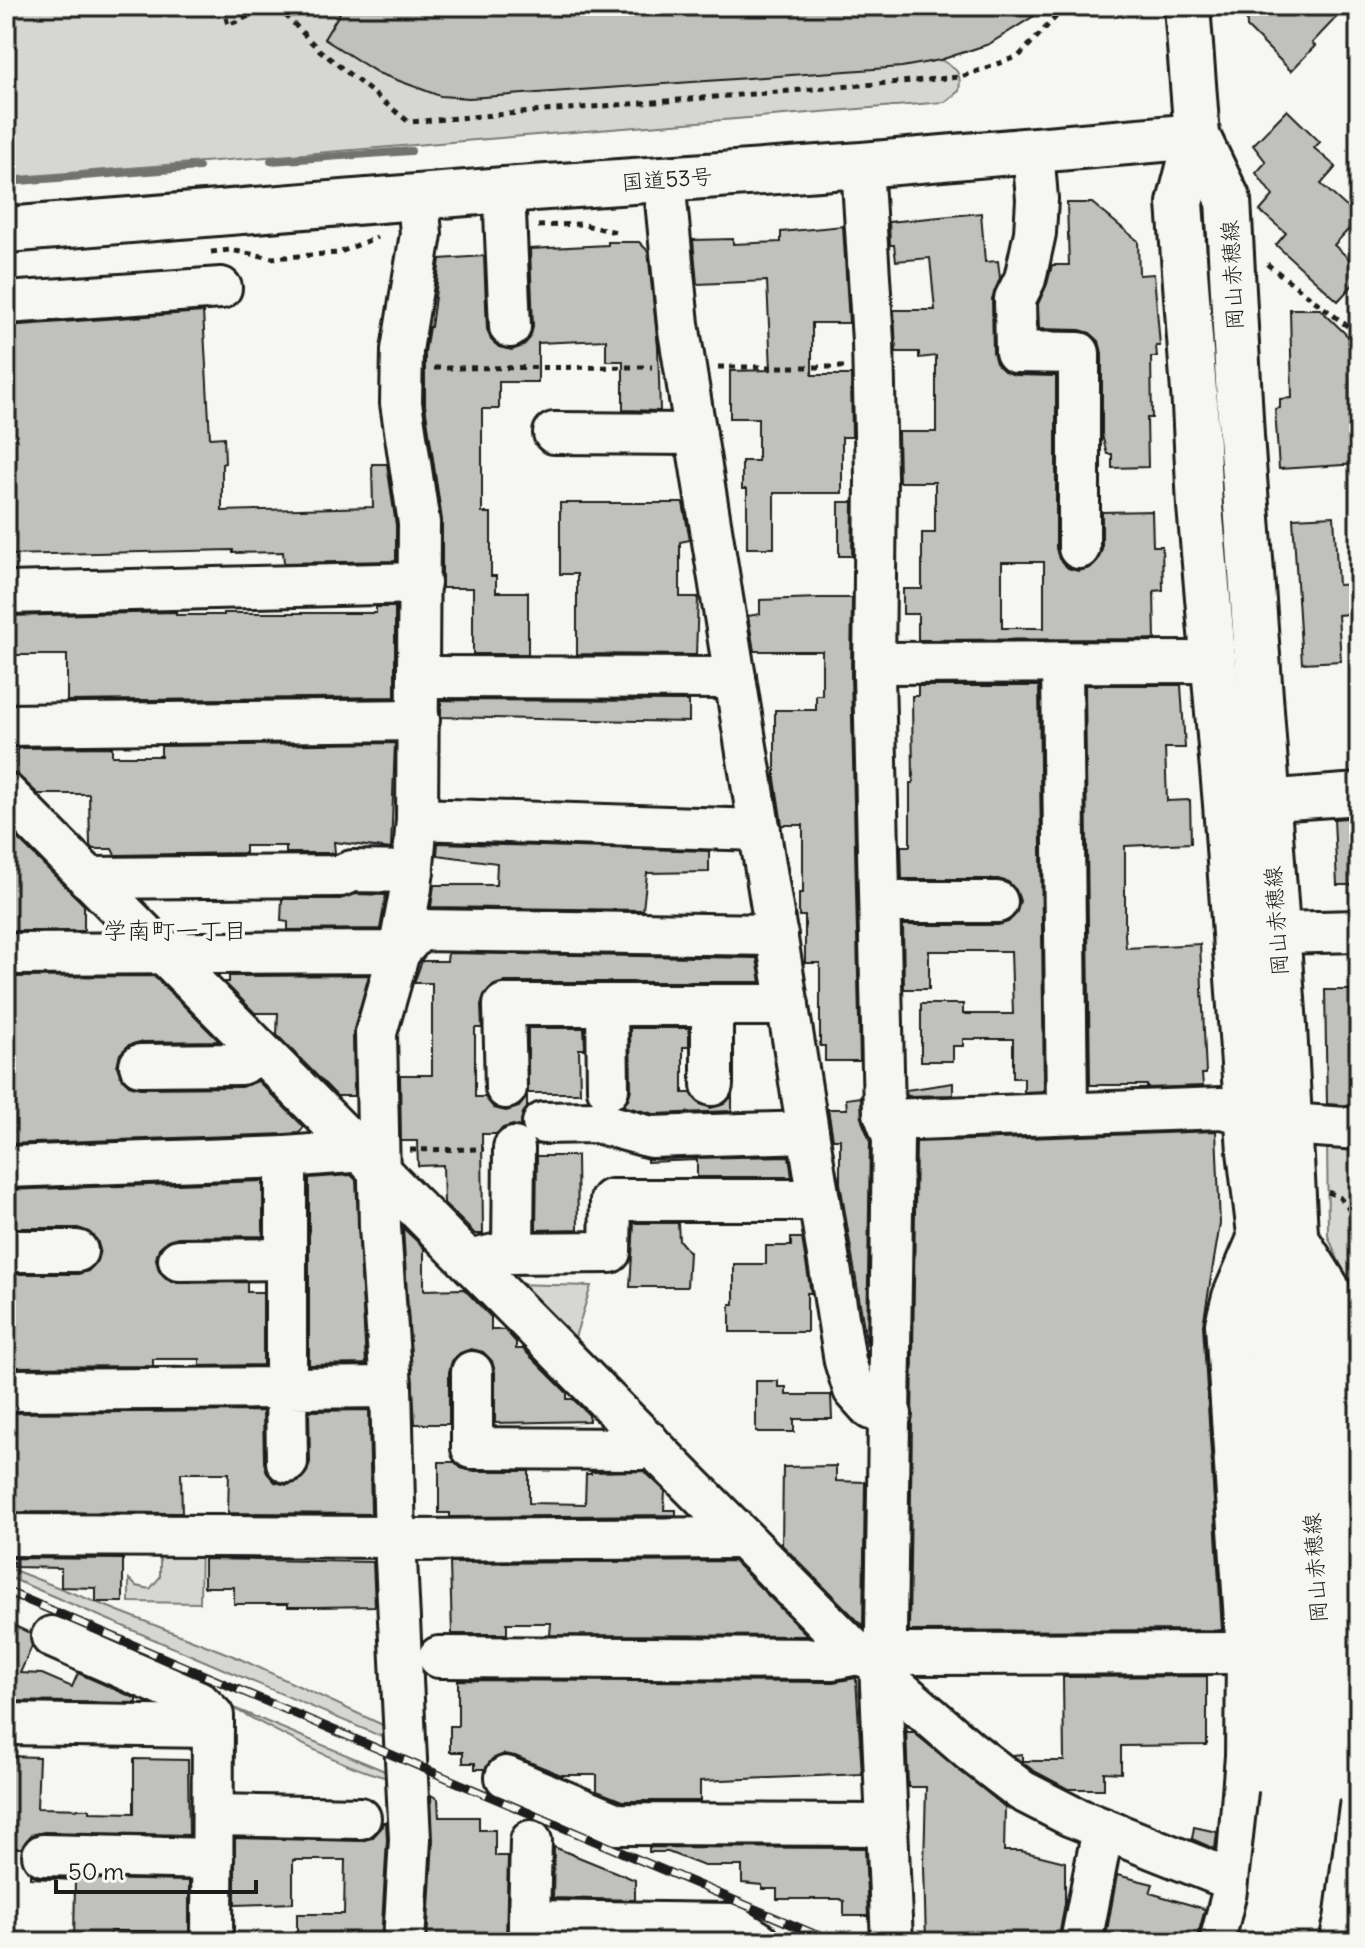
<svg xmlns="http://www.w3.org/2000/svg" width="1365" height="1948" font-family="Delius,'Klee One',sans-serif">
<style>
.green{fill:#d6d6d2;stroke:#797977;stroke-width:2}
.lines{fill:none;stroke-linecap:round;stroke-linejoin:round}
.stream{stroke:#727271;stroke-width:8}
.building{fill:#c0c0bd;stroke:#1c1c1c;stroke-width:2;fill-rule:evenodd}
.minor-casing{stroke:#1c1c1c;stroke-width:46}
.major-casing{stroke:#1c1c1c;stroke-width:50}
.highway-casing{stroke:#1c1c1c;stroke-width:50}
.path{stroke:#1c1c1c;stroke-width:5;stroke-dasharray:6 6;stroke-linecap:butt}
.minor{stroke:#f6f6f2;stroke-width:40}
.major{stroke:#f6f6f2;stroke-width:44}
.highway{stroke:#f6f6f2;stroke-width:44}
.rail-casing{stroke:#1c1c1c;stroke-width:9}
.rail{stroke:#f6f6f2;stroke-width:6;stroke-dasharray:18;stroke-linecap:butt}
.major-bridge-casing{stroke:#1c1c1c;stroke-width:50;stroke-linecap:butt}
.major-bridge{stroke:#f6f6f2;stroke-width:44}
.labels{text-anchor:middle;stroke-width:7;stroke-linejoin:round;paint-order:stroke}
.street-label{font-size:22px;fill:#1c1c1c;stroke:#f6f6f2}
.neighbourhood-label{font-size:24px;fill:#1c1c1c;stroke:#f6f6f2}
</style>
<rect width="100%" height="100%" fill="#f6f6f2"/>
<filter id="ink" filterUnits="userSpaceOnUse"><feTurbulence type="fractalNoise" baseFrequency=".0125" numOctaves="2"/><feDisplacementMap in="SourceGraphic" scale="16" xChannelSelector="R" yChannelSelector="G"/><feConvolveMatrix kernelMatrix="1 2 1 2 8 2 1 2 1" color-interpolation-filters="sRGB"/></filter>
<g filter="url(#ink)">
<g class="green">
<path d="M6,6H1043C1013,34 979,47 941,60C957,69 962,72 959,91L945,102L6,178Z"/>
<path d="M1327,1136L1359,1137V1408L1353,1305L1343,1271L1328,1236Z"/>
<path d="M511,1284L591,1286L571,1350Z"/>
<path d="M160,1543L201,1544L200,1603L129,1602V1579L136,1586L150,1589L160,1577Z"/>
<path d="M6,1567L236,1657L400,1733L401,1745L6,1576Z"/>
<path d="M229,1706L404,1779C370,1783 262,1724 229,1706Z"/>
</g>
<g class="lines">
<g class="stream">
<path d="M271,161L411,151"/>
<path d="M6,182L199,167"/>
</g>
</g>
<g class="building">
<path d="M344,6H1050L989,44L940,60L902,67L469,98L440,96L378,73L324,39Z"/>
<path d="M1246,6H1347L1312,43L1315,46L1291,71L1247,27Z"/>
<path d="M1287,110L1320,142L1314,148L1336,167L1321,184L1359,218L1334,245L1359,268V278L1338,301L1276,245L1286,233L1260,211L1273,196L1256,173L1266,162L1253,145Z"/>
<path d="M1067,203H1092L1138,241L1139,275L1154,274L1160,346H1156L1157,357H1151L1152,418H1147L1148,467L1112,468V454H1107L1102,435V353L1099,341L1090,333L1080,330L1039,329L1038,304L1047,284L1052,265H1069Z"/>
<path d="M981,213L985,262L998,261L1000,278L992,299L993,352L996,363L1004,371L1015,375L1056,376V548L1059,559L1068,568L1078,571L1090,568L1098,560L1102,549V512L1152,511L1153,546H1162L1163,590L1154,591L1155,639L918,640V614H903V589H922V533H935V482H899L898,432H936V356L919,358V352H896L894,310H935L930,258L896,261L894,245H890L889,222ZM1002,562H1044V628H1002Z"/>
<path d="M843,226L849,323H812V375H851L852,437H842V493H774V548H747V489H742V461H758V418H730V371L771,370L767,281L697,284L693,240L733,239V244L781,242V232Z"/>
<path d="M608,242H639L648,251L658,347L660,411L623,410V361H606V340L538,343V382H499V409H482V513H491V576H496V592H528V654H473V588H442V520L425,405V352L429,327H431L440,259L484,256L487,329L491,340L499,347L512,350L523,346L530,338L533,327L530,249L608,245Z"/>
<path d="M1290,309H1320L1359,347V464L1279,469L1275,409L1280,408V399L1292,398Z"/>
<path d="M203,312L210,438L224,437L225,463L222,464V511L373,507L372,464H387L396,525V561L284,563L283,552L233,553V550L6,555V326Z"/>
<path d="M839,502H853L852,556H839Z"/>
<path d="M560,503H683L690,540L680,542V597H698L696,655L577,654V574H560Z"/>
<path d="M1334,516L1338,585L1359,584V613L1338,615L1341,661L1302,663L1293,518Z"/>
<path d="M820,598H852L851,675L860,1061H825V1046H820V963H805V916H799V893H803V825H782L775,779V710H816V695H822V651H754L748,616L760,614V600Z"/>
<path d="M376,607H395V697L67,701V655H6V616L176,612V615H224V613H376Z"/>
<path d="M1085,685H1181L1185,748H1165L1167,801L1190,800L1191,843L1125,846V935L1126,948L1200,944L1206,1074H1202L1203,1086L1147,1088V1085H1090Z"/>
<path d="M918,686H1039L1044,1091L1024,1092V1078H1013V1039H963V1046H953V1061H921V1004H963V1014H1013L1011,951H929V989H904L903,925H998L1008,922L1016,914L1020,901L1016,890L1008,882L998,879H902L901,846H910V783H913L912,696H918Z"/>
<path d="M441,700L689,701V722L441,717Z"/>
<path d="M395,743L391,849L334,842L335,853H286V846H245V853L115,855L112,849H93L90,846L89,794H38L18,775V748L112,747V756H161V746Z"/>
<path d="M1359,817V885H1337L1334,819Z"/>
<path d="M12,833L84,905V931H6V843H12Z"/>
<path d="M438,843L709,851V872L647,873L643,910L431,907L434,885H496L497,863L437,855Z"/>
<path d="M356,894L386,895L380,929L288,930V922L281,921L282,899H340Z"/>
<path d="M448,953L757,958L761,982H504L492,986L484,995L481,1005L482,1028H475V1097H485L494,1108L506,1111L519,1107L527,1097V1108L523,1113L521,1127L513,1125L503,1128L496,1134H482L483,1234H475L444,1203L443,1165L418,1166L417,1141H401L400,1075H432V983H414L422,961H447Z"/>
<path d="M369,975L353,1033L354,1096H337L277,1035L278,1013H255L224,982H229V976Z"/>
<path d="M154,976L219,1041L140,1042L129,1045L120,1054L117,1066L121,1077L129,1085L140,1088L241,1087L258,1081L304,1127L299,1133L285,1134L6,1144V977Z"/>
<path d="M1325,990H1352L1355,1067H1359V1101L1355,1103V1106L1327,1104Z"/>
<path d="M528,1028H584L585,1049H579L580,1093H528Z"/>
<path d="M630,1028H689V1047H683V1093H691L700,1104L711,1108L724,1104L732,1096V1111L654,1114L623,1106L628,1100L631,1089Z"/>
<path d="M953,1083V1095L907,1096L906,1090Z"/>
<path d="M861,1097L862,1121L870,1141L867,1346L840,1183V1139H833L828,1109H847L846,1099Z"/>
<path d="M1216,1131L1220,1224L1203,1325L1222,1630L909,1631L916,1142Z"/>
<path d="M537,1156H577L578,1229L536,1230Z"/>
<path d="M789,1156L792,1177H697V1160L647,1162V1159Z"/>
<path d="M351,1175L356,1180L366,1364L309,1365V1178Z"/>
<path d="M263,1181V1236L178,1237L168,1240L159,1248L156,1259L159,1271L168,1280L179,1283L247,1282V1292H263V1365L200,1366V1359H153V1366L12,1367L11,1354H15V1299H6V1274H78L88,1271L96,1263L100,1250L97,1240L89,1232L78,1228H10V1217H6V1190Z"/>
<path d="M634,1223H678L679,1240L689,1252L687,1287H630Z"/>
<path d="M403,1228L424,1248V1290L464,1289L491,1317V1330H505L516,1342V1349H523L567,1393V1399H573L589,1415V1421L495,1423V1372L492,1361L483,1352L471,1349L460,1353L452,1361L449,1372V1424H415Z"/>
<path d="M791,1238H802L811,1293H807V1332H730V1304H734V1264H766V1246H791Z"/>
<path d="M756,1381H778V1387H786V1395H831L832,1419H794V1432H756Z"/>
<path d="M369,1410L371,1514L228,1513L229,1473H181L182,1513L6,1512V1413L263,1411L264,1462L267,1473L275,1482L287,1485L298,1482L307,1472L310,1462L309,1411Z"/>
<path d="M439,1462H455L461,1468L472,1471H529V1503L585,1504L586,1474H591V1472L644,1471L665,1491L664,1510H676V1515L450,1517V1513H439Z"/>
<path d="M836,1466V1481L865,1482L863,1626L782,1545L783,1467Z"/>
<path d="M6,1558L123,1559V1602H96V1588L61,1587V1568L14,1567V1562H6Z"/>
<path d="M204,1559L373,1562L375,1606L315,1607H288V1604H234V1587H204Z"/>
<path d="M734,1561L808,1636L550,1635L551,1623H507V1634H452L450,1563Z"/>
<path d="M6,1622L30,1633L32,1646L20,1673L42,1674L72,1687L78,1673L137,1699V1703L6,1701Z"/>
<path d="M1207,1676V1745L1121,1746V1773L1104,1772V1789H1068L1034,1771L1012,1755L1022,1754V1761H1064L1063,1677Z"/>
<path d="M856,1678L862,1774L700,1781V1801H622L597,1791V1775H561L515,1756L504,1754L492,1759L485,1769H475V1763H463V1752H450V1726H458V1680L833,1682Z"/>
<path d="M906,1726L907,1732H913L1005,1807L1004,1851H1021L1065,1862V1903L1059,1937H1012V1942H926L924,1866L926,1787H908Z"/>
<path d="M6,1756L39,1757L37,1808L90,1809V1812L134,1813V1759L188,1760L189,1835L44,1832L31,1835L22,1848H6Z"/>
<path d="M431,1795L438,1799L439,1817H479V1830H495V1856H508L506,1942H427L433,1840Z"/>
<path d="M383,1822H386L387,1839L381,1942H297V1914H344L345,1860H293V1903L235,1905V1838L360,1841L372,1838L383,1826Z"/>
<path d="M1194,1827L1217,1832L1215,1849L1192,1839Z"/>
<path d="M554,1847L635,1880V1900L553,1898Z"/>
<path d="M649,1847L865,1848L868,1916H844V1901L840,1899H777V1889H762V1885L742,1883V1866H704L668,1852H649Z"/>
<path d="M30,1874L42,1878L189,1881V1942H156V1931H110V1942H74L75,1880L30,1878Z"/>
<path d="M1117,1875L1153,1884L1150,1893L1205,1909L1196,1942H1129L1106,1936Z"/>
</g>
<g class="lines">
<defs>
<g id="minor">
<path d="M1033,151L1037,199L1035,233L1025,279L1015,299L1016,352L1079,353V548"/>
<path d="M862,165L873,341L876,478L874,674L884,1113L893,1137L886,1633L880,1662L892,1942"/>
<path d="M664,180L678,324L845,1361L854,1390L871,1409L891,1414"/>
<path d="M504,190L510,327"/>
<path d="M6,303L221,288"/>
<path d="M554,433L696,434"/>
<path d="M6,593L420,583"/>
<path d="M1062,662L1067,1111"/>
<path d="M874,663L1214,662"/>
<path d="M419,677L735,678"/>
<path d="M6,725L419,720"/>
<path d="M6,794L858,1654L880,1662L894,1685L970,1751L1022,1791L1071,1816L1222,1876L1359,1927"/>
<path d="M1234,803L1359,794"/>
<path d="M417,819L760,830"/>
<path d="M88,878L340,876L352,871L413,872"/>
<path d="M880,902H997"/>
<path d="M1277,933L1359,931"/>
<path d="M6,954L399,952L419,930L777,935"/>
<path d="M607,1005L608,1089"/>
<path d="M712,1005V1085"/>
<path d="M140,1065L241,1064L261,1053"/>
<path d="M506,1088L504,1005H788"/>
<path d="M888,1120L1222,1108L1289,1124L1359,1129"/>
<path d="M543,1123L596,1122L651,1137L808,1132"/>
<path d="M6,1167L286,1157"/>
<path d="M1294,1232L1329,1288L1340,1347L1357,1615L1355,1789L1349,1861L1336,1942"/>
<path d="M6,1251H77"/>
<path d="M513,1253L514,1148"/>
<path d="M179,1260L286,1259"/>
<path d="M470,1261L502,1253L610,1252L611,1200H819"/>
<path d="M472,1372V1448L640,1449L648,1441"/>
<path d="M6,1390L286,1388V1157L377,1150"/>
<path d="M287,1462L286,1388L391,1387"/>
<path d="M6,1535L395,1537"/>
<path d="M404,1540L743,1538"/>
<path d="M52,1637L198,1701L213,1716L212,1942"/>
<path d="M439,1657L833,1659L858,1654"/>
<path d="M880,1662L903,1654L1247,1653"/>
<path d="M6,1724L213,1727"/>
<path d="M506,1777L617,1824L888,1825"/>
<path d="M213,1815L360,1818"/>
<path d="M43,1855L213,1859"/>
<path d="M529,1921L531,1841"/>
<path d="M404,1942L410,1839L395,1540L391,1387L380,1227L376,1033L399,952L411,888L417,819L419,523L401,403L402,350L421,234L418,197"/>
<path d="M529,1942V1921L731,1924L759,1942"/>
<path d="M1081,1942L1103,1829"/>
<path d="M1220,1942L1236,1880L1246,1756L1247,1653L1226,1324L1233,1297L1260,1234"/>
</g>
<g id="major">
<path d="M1197,136L1228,200L1241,436L1284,1026L1301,1347L1319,1626L1320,1727L1316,1796"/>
<path d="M1197,136L1180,203L1195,405L1200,506L1226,804L1250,1151L1260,1234L1269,1349L1286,1626L1287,1727L1282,1794"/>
</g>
<path id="highway" d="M6,230L504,190L862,165L1197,136L1187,6"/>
</defs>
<use href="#minor" class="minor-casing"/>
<use href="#major" class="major-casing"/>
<use href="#highway" class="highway-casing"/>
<g class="path">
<path d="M223,6L228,25L273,6"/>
<path d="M277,6L318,49L409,122L961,77L1019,56L1066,6"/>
<path d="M538,226L580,224L616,232"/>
<path d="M211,252L230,250L273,258L338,253L377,237"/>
<path d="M1267,264L1359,335"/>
<path d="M718,367H844"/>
<path d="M434,368L652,367"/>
<path d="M410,1150L484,1149"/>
<path d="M1328,1192L1339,1197L1359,1220"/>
</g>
<use href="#minor" class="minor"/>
<use href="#major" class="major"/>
<use href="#highway" class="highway"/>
<defs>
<path id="rail" d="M6,1591L833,1942"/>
</defs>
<use href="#rail" class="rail-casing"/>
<use href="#rail" class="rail"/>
<defs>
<g id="major-bridge">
<path d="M1260,1942L1270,1901L1282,1794"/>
<path d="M1294,1942L1301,1910L1316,1796"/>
</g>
</defs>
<use href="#major-bridge" class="major-bridge-casing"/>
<use href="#major-bridge" class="major-bridge"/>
</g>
</g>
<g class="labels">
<g class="street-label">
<text transform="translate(667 179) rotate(-4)" y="8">国道53号</text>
<text transform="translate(1232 275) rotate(-93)" y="8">岡山赤穂線</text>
<text transform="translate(1276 921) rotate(-94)" y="8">岡山赤穂線</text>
<text transform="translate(1315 1568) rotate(-94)" y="8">岡山赤穂線</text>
</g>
<g class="neighbourhood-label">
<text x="175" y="939">学南町一丁目</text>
</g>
</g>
<rect width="1365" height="1948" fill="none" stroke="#f6f6f2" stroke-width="32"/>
<rect x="16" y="16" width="1333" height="1916" fill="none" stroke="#1c1c1c" stroke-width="3" filter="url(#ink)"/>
<path d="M56 1880v12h200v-12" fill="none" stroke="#1c1c1c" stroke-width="4"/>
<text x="68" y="1880" font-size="24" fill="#1c1c1c" stroke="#f6f6f2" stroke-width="6" paint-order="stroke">50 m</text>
</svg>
